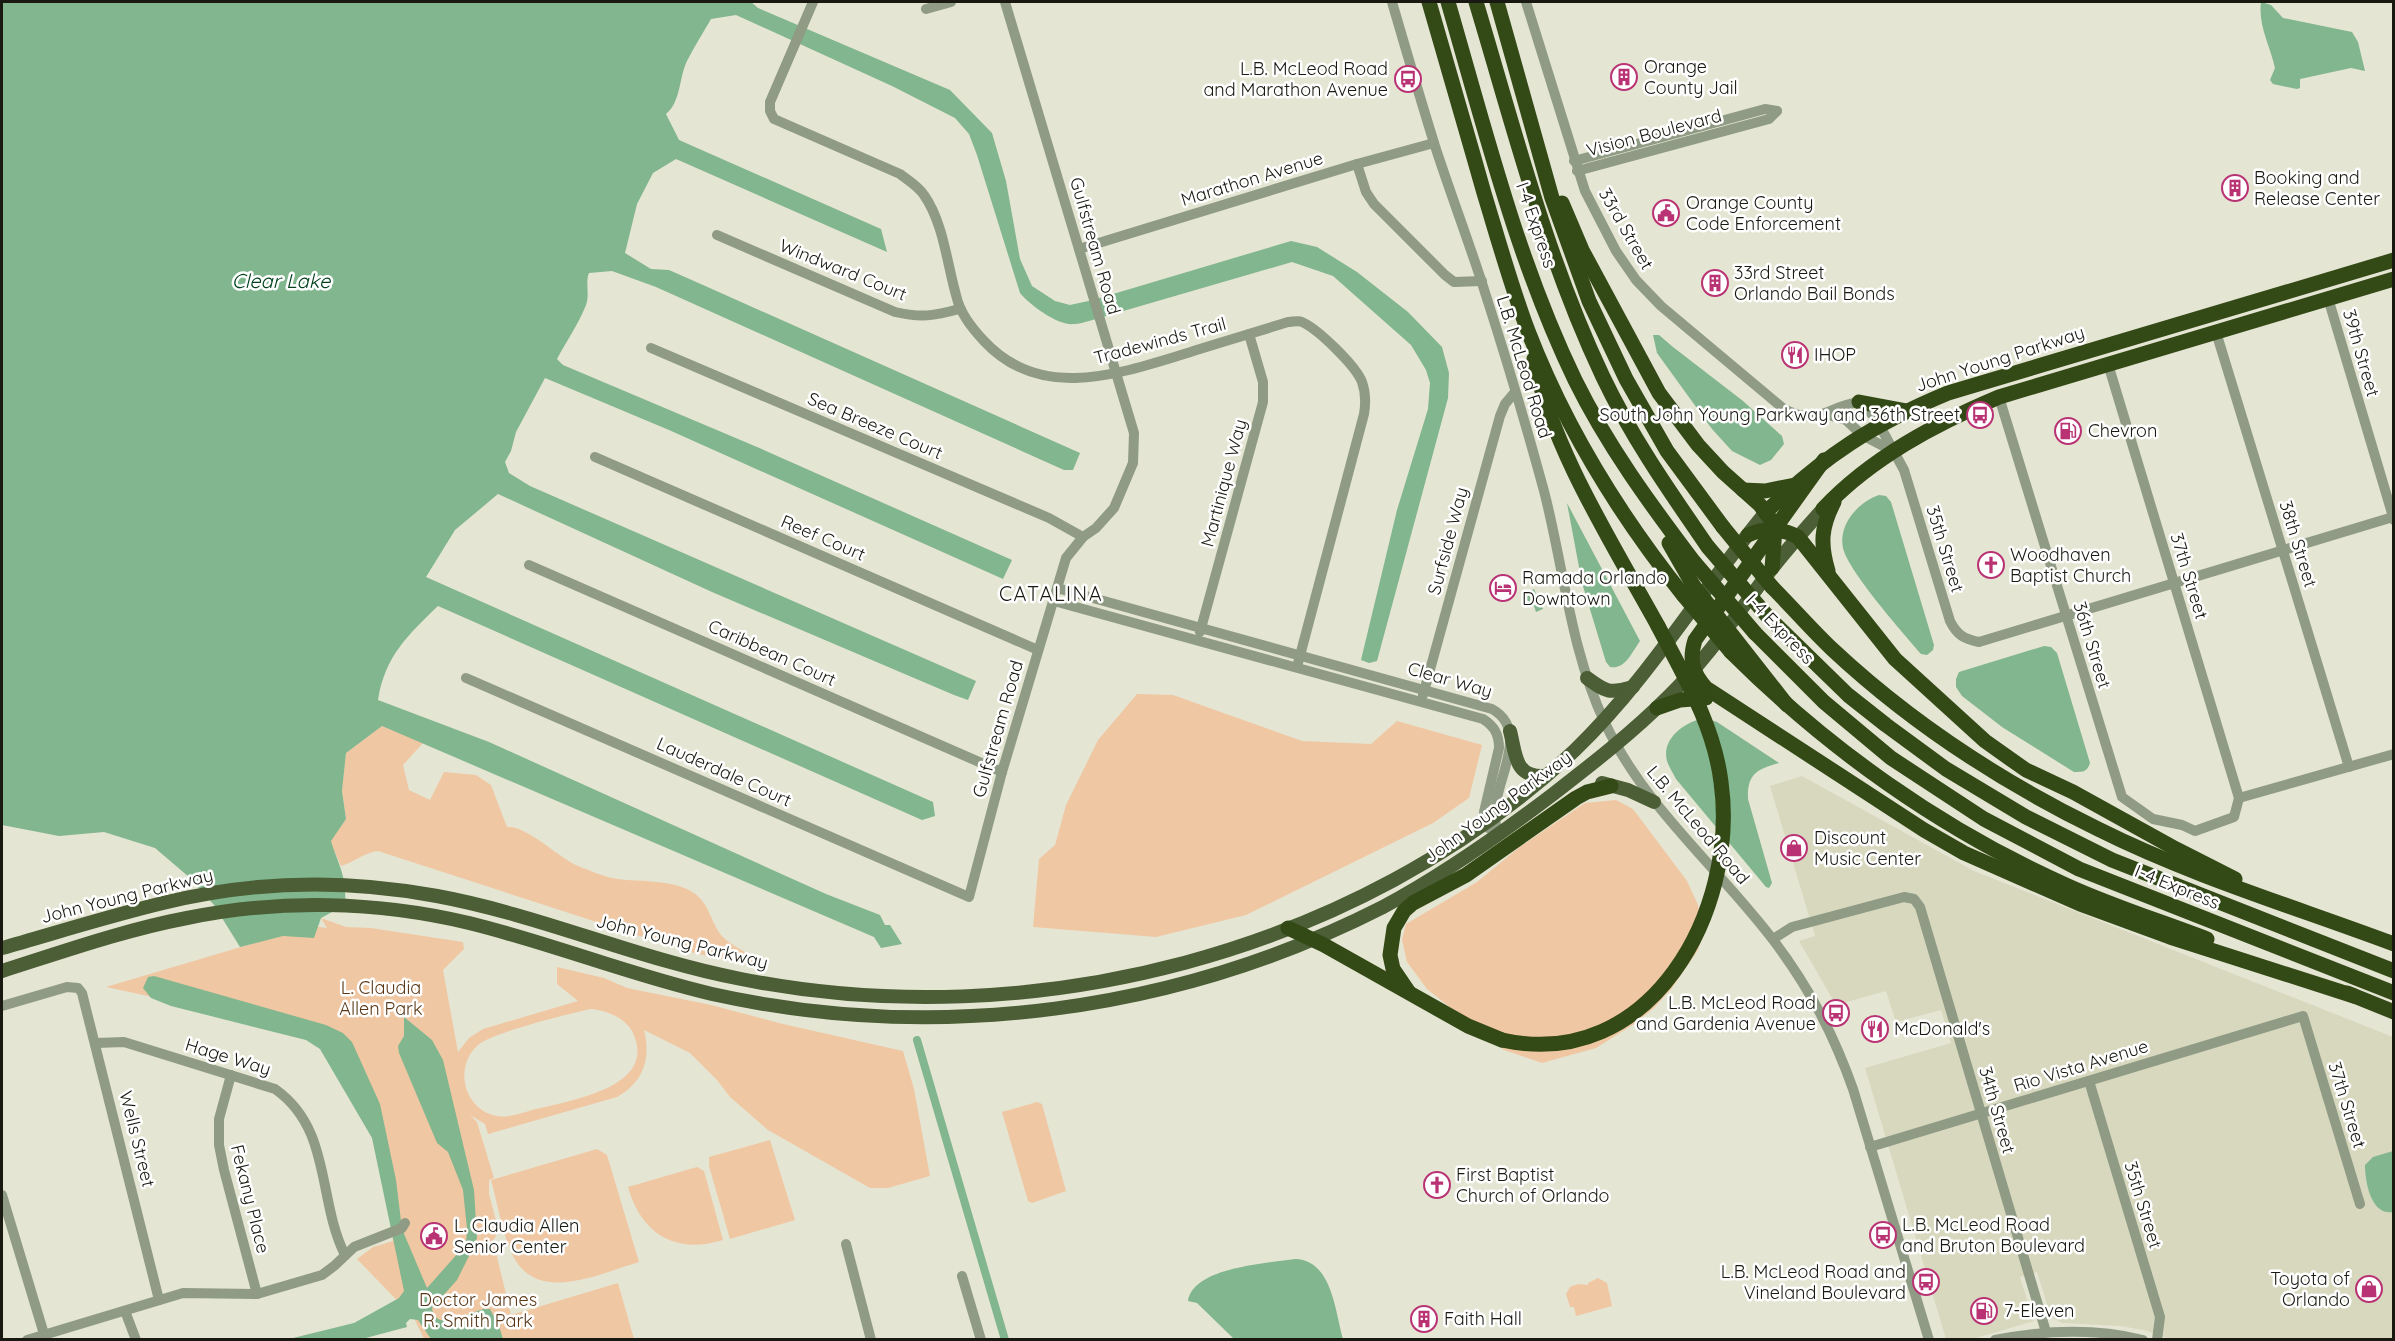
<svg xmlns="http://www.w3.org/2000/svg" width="2395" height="1341" font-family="Quicksand,sans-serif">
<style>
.built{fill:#d8d8bf}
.green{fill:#f0c7a3;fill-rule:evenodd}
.water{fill:#81b68e}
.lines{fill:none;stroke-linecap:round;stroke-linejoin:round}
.canal{stroke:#81b68e;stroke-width:8}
.minor{stroke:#8f9b84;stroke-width:10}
.major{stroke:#4b5e35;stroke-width:14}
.highway{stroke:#334916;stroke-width:15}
.highway-bridge{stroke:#334916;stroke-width:15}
.labels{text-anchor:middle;stroke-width:5;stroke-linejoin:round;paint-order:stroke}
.poi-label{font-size:18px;fill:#191912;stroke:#fff;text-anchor:start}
.street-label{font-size:18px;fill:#191912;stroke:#fff}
.park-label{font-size:18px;fill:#593817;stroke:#fff}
.water-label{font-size:20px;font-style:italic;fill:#00411c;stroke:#fff}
.neighbourhood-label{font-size:20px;letter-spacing:1.5px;fill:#191912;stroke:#fff}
</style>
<rect width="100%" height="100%" fill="#e5e5d3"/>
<path class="built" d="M1802,776L1974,871L2393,1037V1339H2169L2144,1330L2120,1326L2062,1323L2051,1317L2037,1272L2020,1277L2034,1321L1973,1339H1946L1865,1068L1951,1043L1941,1010L1896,1022L1886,991L1836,1005L1799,941L1815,936L1770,786Z"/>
<g class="green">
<path d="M1137,694L1173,695L1302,741L1371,744L1397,721L1482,745L1469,798L1433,823L1246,915L1156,937L1033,927L1039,859L1055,845L1066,805L1098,740Z"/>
<path d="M382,726L423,743L403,765L409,790L430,800L444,772L476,775L491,785L507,827C526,825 558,857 578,866C591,871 604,877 617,879C641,882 673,879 694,893C711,905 711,926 724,938C731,945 743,950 751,956L753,966L686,951L378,851C363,853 355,862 341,866L330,841L346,819L342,791L346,753Z"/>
<path d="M1616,800L1633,809L1687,881L1698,905L1703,933L1698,950L1672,988L1654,1008L1634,1024L1596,1048L1542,1063L1504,1050L1427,989L1407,962L1402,940L1406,924L1477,882L1521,846L1585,803Z"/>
<path d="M321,918L346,927L371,928L463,942L464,949L443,970L458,1052L469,1038L483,1029L578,1001L557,984V967L604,978L627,988L711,1005L783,1024L903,1051L914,1089L930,1176L888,1188H870L768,1130L730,1097L717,1080L690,1053L644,1030C651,1058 644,1082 617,1097L488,1134L485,1124L470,1115L477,1122L494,1178L489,1180V1194L499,1232L493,1240L511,1315L618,1283L634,1339H424L414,1318L357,1259L373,1247L393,1241L376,1123L326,1034L106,987L312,926L327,928ZM591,1009C606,1010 626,1018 633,1033C659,1090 564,1101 529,1111C519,1114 508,1118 497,1116C464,1110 453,1067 478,1045C491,1033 571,1013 591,1009Z"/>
<path d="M1037,1102L1042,1104L1066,1191L1032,1203L1028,1201L1002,1112Z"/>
<path d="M770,1140L795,1220L730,1239L709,1166V1157Z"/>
<path d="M597,1149L607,1155L639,1262C601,1273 538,1305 513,1256C502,1233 498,1205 491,1180Z"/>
<path d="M697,1167L704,1171L723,1240C676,1255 641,1234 628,1187Z"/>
<path d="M1598,1278L1607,1283L1612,1306L1576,1316L1574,1307H1570L1566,1294L1570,1287L1578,1284L1588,1285V1283Z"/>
</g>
<g class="water">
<path d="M2,2H751L758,8L950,90L992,133L1006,181L1020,259L1032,286L1055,301L1070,305L1093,300L1291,241L1317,247L1357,272L1408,312L1442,347L1449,373L1448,398L1377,661L1369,663L1361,660L1397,510L1428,409L1430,383L1426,370L1411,345L1333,276L1292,262L1089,321C1084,322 1079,324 1074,324C1058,326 1030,305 1020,293L977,155L969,134L955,118L892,86L736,15L711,19C703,33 694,47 687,61C679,77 681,102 666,114L679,140L881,229L887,252L676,159L653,173L637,204L625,253L651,269L669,270L703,285L1080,453L1073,470H1064L656,287L612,271L589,273C585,282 590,294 586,305C579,323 566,342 557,359L563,365L757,447L1012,560L1003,579L669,430L545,378L516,432L511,451L505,462L509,473L530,486L976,681L968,700L954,695L712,592L498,494L455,530L426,577L933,802L935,816L922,820L438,606C408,635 385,656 378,700L489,742L826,894L880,915L885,925H890L902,944L881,948L874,937L382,726L346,753L342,791L346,819L331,841C339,867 347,876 345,905L321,918L314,938L283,936L240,947L214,905L189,877L155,848L104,832L59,836L2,825Z"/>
<path d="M2261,2L2271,5L2283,18L2352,32L2358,42L2365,71L2351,68L2300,79V88L2297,89L2273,84L2270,80L2275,68C2270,45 2258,26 2261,2Z"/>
<path d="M1653,335H1659L1673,347L1743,401L1782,436L1784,444L1771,460L1760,465L1732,451L1712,429L1657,353Z"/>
<path d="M1879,495L1886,496L1891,502L1934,645L1933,650L1927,655L1921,654C1904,634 1848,571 1843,548C1838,525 1858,502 1879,495Z"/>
<path d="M1567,503L1640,641C1632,652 1625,670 1610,667L1606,662L1582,583Z"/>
<path d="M1534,589L1543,609L1536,612L1534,606L1522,596L1523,594Z"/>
<path d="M2044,646L2051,647L2057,653L2090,763C2087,772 2083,772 2074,772L2002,727L1962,696L1956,687V679L1959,672Z"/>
<path d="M1705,718L1717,722L1779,763C1757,769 1747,774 1748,799L1772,883L1769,888L1766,887L1676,779C1673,773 1669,767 1667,761C1661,738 1686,721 1705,718Z"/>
<path d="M154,976L326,1025L343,1033L352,1042L380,1104L396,1180L402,1229L427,1288L466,1244L467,1229L463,1190L448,1152L437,1143L399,1053L398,1046L404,1036V1017L432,1040L443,1060L474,1190L477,1238L473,1248L457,1280L432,1308C435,1333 467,1314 483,1309H490L499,1326L503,1339H431L418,1320L410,1319L406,1323L407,1327L362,1339H289L354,1323L399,1298L404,1291L372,1138L320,1049L306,1040L171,1006L151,998L143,988L148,977Z"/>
<path d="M2393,1151V1212C2371,1216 2365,1182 2365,1165L2373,1157Z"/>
<path d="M1295,1259C1332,1260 1335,1311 1343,1339H1234L1197,1303L1188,1301C1193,1267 1268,1263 1295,1259Z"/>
</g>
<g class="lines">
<path class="canal" d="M917,1040L1005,1340"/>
<g class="minor">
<path d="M813,2L770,102V111L774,119L900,174C909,181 918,186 924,195C943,222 947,263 956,295C960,313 971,327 984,341C1040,401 1115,375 1184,354C1218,343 1253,333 1288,322C1293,322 1298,320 1302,322C1318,329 1356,366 1362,382C1366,393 1366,402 1364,414L1297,667"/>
<path d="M1392,2C1406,50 1420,98 1435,146C1450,192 1467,237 1482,283C1504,351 1525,421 1544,491C1564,568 1570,649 1605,723C1645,808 1718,867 1774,941C1810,989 1833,1033 1853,1089L1929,1340"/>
<path d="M1526,2L1585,191L1616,251L1636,280L1661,306L1784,409C1818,427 1826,407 1859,402L1875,417L1904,470L1950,621C1957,635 1964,639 1979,642L2393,517"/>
<path d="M926,9L951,2"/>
<path d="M1574,161L1765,109L1777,111"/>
<path d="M1357,164L1366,192L1374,204L1445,275L1454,282L1482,281"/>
<path d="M1577,171L1769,119L1777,111"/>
<path d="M717,235L895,312C921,318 934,316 959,309"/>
<path d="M1079,249L1357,164L1434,143"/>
<path d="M2328,298L2394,520"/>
<path d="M2216,332L2349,767"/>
<path d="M651,348L1049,518L1083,537"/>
<path d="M2108,364L2239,798"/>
<path d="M1999,397L2122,797L2153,819L2182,825L2195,831L2234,817L2239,798"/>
<path d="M1825,414L1846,420L1862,435L1893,451"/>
<path d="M595,457L1038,650"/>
<path d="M529,565L1002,772"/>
<path d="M1057,588L1492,709C1528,729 1500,773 1496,804C1494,815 1496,826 1497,837"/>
<path d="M1054,601L1483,719C1494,726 1499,734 1499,748L1484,812V823L1488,828"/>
<path d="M1200,632L1263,402V382L1249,334"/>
<path d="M466,678L969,897L1002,772L1066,558L1083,537L1096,528L1114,508L1133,463L1134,433L1005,2"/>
<path d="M1423,695L1500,416L1505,404L1515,392"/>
<path d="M2239,798L2394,754"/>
<path d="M1773,939L1792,927L1904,897L1914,899L1920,907L2046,1332"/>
<path d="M2,1006L67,987L78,988L82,993L159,1300"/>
<path d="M96,1043L124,1042L275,1089C332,1129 317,1199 345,1255"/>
<path d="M231,1075L219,1119V1145L224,1170L257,1294"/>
<path d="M2089,1081L2160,1317L2157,1340"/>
<path d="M1870,1147L2303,1016L2360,1204"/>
<path d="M2,1195L44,1334"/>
<path d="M846,1244L871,1340"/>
<path d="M962,1276L981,1340"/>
<path d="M125,1311L136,1340"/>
<path d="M27,1340L183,1293L257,1294L322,1275L334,1266L354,1247L402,1228L405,1223"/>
<path d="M1995,1340C2045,1330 2094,1328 2143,1340"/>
</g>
<g class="major">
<path d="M1587,678C1606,692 1609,694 1633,687"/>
<path d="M1510,731C1516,754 1514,777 1544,776"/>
<path d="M1602,783L1628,790L1654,802"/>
<path d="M2,948C55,933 109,916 163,903C252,881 346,879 437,896C540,915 637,959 741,979C1030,1037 1358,954 1575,750C1649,679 1701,590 1766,512"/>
<path d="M2,971C62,952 124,930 187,918C279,899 377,901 469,923C551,943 630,975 712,994C938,1044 1177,1012 1383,907C1443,875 1498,836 1552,795C1592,764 1632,733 1668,697C1707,659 1737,614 1770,571C1787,549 1805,529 1823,509"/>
</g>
<g class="highway">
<path d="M1429,2C1447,65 1466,129 1484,193C1498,239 1511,286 1528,331C1565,427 1620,516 1684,596"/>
<path d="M1448,2C1485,129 1517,260 1575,380C1607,445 1650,504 1694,562"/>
<path d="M1476,2C1514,128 1546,257 1603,377C1632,438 1670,492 1708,547"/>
<path d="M1497,2L1552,198L1589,301L1626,379L1667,451L1723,527"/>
<path d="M1562,203L1582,250L1659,393L1698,445L1723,472L1760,505L1771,520L1775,529L1772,568"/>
<path d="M1534,359C1551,447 1614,546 1658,626"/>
<path d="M1859,402L1907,411"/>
<path d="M1824,460L1695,640C1689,659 1692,673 1706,688L1924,830L1964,853L2080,904L2170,937L2354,996"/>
<path d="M1743,490L1765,491L1795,485"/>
<path d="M1823,509C1871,458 1935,424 1999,397L2394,279"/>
<path d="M1766,512C1824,456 1873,424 1948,393L2394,260"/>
<path d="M1748,535C1765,527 1781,528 1798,537L1895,659L1985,741L2026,770L2073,792L2176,849L2235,879"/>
<path d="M1669,543L1693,585"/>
<path d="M1828,571C1820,544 1821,527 1834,502"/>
<path d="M1772,587C1792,607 1811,629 1832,649C1910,722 2002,782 2098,829C2192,876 2295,907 2394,944"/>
<path d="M1769,618L1848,695L1886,725L1946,769L2026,817L2112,860L2394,971"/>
<path d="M1755,633L1824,702L1891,758L1984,819L2079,869L2394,993"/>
<path d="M1731,652C1827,748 1942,830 2066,885C2112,906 2160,921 2207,939"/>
<path d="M1657,708L1680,700L1706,698"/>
<path d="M1288,928L1324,945L1468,1026L1502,1040"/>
<path d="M1408,991L1393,969L1390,955L1394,928L1404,911L1413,903L1466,875L1576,798L1587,792L1611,786"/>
<path d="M2347,993L2394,1012"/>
</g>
<g class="highway-bridge">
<path d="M1723,527L1772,587"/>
<path d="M1708,547L1769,618"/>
<path d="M1694,562L1755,633"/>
<path d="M1693,585L1787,705"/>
<path d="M1684,596L1731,652"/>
<path d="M1502,1040C1651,1073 1739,910 1721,782C1714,725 1684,676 1658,626"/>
</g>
</g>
<defs>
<symbol id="building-ring" viewBox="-11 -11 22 22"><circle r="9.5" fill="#fff" stroke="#b93273" stroke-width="1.5"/><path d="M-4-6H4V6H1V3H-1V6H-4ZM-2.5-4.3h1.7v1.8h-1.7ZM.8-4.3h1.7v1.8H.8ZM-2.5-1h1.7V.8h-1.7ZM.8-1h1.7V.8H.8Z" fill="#b93273"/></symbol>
<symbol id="bus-ring" viewBox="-11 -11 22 22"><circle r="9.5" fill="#fff" stroke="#b93273" stroke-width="1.5"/><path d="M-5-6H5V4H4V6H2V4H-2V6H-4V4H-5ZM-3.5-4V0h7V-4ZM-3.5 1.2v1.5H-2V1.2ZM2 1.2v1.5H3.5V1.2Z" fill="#b93273"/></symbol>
<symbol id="civic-ring" viewBox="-11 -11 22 22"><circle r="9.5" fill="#fff" stroke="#b93273" stroke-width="1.5"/><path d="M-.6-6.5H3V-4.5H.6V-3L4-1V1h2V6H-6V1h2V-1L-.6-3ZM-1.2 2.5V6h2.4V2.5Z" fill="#b93273"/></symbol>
<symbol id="restaurant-ring" viewBox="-11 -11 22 22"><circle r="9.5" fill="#fff" stroke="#b93273" stroke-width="1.5"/><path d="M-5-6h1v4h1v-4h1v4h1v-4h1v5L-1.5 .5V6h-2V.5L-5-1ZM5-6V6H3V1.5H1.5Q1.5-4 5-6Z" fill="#b93273"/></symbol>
<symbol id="fuel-ring" viewBox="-11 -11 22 22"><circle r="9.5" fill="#fff" stroke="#b93273" stroke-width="1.5"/><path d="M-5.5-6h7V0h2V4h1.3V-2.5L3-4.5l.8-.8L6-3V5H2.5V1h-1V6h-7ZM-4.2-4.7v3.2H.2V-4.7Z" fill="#b93273"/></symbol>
<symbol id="church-ring" viewBox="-11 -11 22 22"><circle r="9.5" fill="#fff" stroke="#b93273" stroke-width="1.5"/><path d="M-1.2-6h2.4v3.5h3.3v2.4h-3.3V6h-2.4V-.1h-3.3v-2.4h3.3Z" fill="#b93273"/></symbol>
<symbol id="hotel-ring" viewBox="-11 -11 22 22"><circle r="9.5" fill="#fff" stroke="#b93273" stroke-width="1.5"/><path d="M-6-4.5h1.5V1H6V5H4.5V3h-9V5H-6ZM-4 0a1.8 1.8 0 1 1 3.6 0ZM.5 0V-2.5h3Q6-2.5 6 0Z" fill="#b93273"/></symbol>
<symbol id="shop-ring" viewBox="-11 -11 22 22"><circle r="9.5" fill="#fff" stroke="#b93273" stroke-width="1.5"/><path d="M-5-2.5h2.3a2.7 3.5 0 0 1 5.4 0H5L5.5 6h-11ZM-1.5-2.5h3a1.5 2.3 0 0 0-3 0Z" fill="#b93273"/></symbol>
</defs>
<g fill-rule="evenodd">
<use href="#building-ring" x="1609" y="62" width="30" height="30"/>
<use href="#bus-ring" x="1393" y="64" width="30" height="30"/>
<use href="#building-ring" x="2220" y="173" width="30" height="30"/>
<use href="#civic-ring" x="1651" y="198" width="30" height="30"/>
<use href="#building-ring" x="1700" y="268" width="30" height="30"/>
<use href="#restaurant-ring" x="1780" y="340" width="30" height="30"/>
<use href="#bus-ring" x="1965" y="400" width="30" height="30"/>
<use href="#fuel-ring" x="2053" y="416" width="30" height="30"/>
<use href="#church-ring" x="1976" y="550" width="30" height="30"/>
<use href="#hotel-ring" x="1488" y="573" width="30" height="30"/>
<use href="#shop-ring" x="1779" y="833" width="30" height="30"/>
<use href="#bus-ring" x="1821" y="998" width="30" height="30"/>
<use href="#restaurant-ring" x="1860" y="1014" width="30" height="30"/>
<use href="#church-ring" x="1422" y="1170" width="30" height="30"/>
<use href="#bus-ring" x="1868" y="1220" width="30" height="30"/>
<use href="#civic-ring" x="419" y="1221" width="30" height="30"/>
<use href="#bus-ring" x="1911" y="1267" width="30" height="30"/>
<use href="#shop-ring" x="2354" y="1274" width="30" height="30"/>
<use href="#fuel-ring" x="1969" y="1296" width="30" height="30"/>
<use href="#building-ring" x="1409" y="1304" width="30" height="30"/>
</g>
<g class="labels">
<g class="poi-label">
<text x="1644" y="73">Orange<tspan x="1644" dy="21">County Jail</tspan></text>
<text x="1388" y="75" text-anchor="end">L.B. McLeod Road<tspan x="1388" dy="21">and Marathon Avenue</tspan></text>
<text x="2254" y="184">Booking and<tspan x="2254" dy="21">Release Center</tspan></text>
<text x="1686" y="209">Orange County<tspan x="1686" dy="21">Code Enforcement</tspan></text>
<text x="1734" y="279">33rd Street<tspan x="1734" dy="21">Orlando Bail Bonds</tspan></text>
<text x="1814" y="361">IHOP</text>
<text x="1960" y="421" text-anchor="end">South John Young Parkway and 36th Street</text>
<text x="2088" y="437">Chevron</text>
<text x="2010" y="561">Woodhaven<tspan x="2010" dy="21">Baptist Church</tspan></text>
<text x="1522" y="584">Ramada Orlando<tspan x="1522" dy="21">Downtown</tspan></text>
<text x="1814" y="844">Discount<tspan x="1814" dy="21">Music Center</tspan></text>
<text x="1816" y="1009" text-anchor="end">L.B. McLeod Road<tspan x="1816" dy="21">and Gardenia Avenue</tspan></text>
<text x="1894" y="1035">McDonald's</text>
<text x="1456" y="1181">First Baptist<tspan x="1456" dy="21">Church of Orlando</tspan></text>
<text x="1902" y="1231">L.B. McLeod Road<tspan x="1902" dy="21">and Bruton Boulevard</tspan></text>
<text x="454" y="1232">L. Claudia Allen<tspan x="454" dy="21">Senior Center</tspan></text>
<text x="1906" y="1278" text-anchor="end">L.B. McLeod Road and<tspan x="1906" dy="21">Vineland Boulevard</tspan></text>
<text x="2350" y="1285" text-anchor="end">Toyota of<tspan x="2350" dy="21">Orlando</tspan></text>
<text x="2004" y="1317">7-Eleven</text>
<text x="1444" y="1325">Faith Hall</text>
</g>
<g class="street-label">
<text transform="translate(1654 133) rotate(-15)" y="6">Vision Boulevard</text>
<text transform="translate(1252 179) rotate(-17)" y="6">Marathon Avenue</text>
<text transform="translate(1536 225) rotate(71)" y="6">I-4 Express</text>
<text transform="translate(1626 229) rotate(60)" y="6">33rd Street</text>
<text transform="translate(1095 246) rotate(74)" y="6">Gulfstream Road</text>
<text transform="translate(843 270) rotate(22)" y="6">Windward Court</text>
<text transform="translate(1160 341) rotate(-15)" y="6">Tradewinds Trail</text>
<text transform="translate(2361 353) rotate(74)" y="6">39th Street</text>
<text transform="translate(2000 359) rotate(-18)" y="6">John Young Parkway</text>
<text transform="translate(1524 367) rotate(73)" y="6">L.B. McLeod Road</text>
<text transform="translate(875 426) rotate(23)" y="6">Sea Breeze Court</text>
<text transform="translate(1224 483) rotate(-75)" y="6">Martinique Way</text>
<text transform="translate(823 538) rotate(23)" y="6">Reef Court</text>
<text transform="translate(1448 541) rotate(-75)" y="6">Surfside Way</text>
<text transform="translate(2298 544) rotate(73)" y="6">38th Street</text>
<text transform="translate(1945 549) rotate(73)" y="6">35th Street</text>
<text transform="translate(2189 576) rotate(73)" y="6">37th Street</text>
<text transform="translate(1780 629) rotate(46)" y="6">I-4 Express</text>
<text transform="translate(2092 645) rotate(73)" y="6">36th Street</text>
<text transform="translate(772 653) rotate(24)" y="6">Caribbean Court</text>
<text transform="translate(1450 680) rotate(16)" y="6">Clear Way</text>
<text transform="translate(998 729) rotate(-74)" y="6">Gulfstream Road</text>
<text transform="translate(724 772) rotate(24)" y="6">Lauderdale Court</text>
<text transform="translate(1498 807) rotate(-36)" y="6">John Young Parkway</text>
<text transform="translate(1698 825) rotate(50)" y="6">L.B. McLeod Road</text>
<text transform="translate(2177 887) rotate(22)" y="6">I-4 Express</text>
<text transform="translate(127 896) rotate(-14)" y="6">John Young Parkway</text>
<text transform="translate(682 942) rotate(14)" y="6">John Young Parkway</text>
<text transform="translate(228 1057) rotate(17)" y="6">Hage Way</text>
<text transform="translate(2081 1066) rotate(-17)" y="6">Rio Vista Avenue</text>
<text transform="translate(2347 1105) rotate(73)" y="6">37th Street</text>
<text transform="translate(1997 1110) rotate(74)" y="6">34th Street</text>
<text transform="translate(137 1139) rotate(76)" y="6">Wells Street</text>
<text transform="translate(250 1199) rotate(76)" y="6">Fekany Place</text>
<text transform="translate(2143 1205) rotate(73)" y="6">35th Street</text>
</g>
<g class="park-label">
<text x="381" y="994">L. Claudia<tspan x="381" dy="21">Allen Park</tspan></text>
<text x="478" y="1306">Doctor James<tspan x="478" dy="21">R. Smith Park</tspan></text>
</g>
<g class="water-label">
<text x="281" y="288">Clear Lake</text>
</g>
<g class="neighbourhood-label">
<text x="1051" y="601">CATALINA</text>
</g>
</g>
<rect width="2395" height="1341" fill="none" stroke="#191912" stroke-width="6"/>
</svg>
